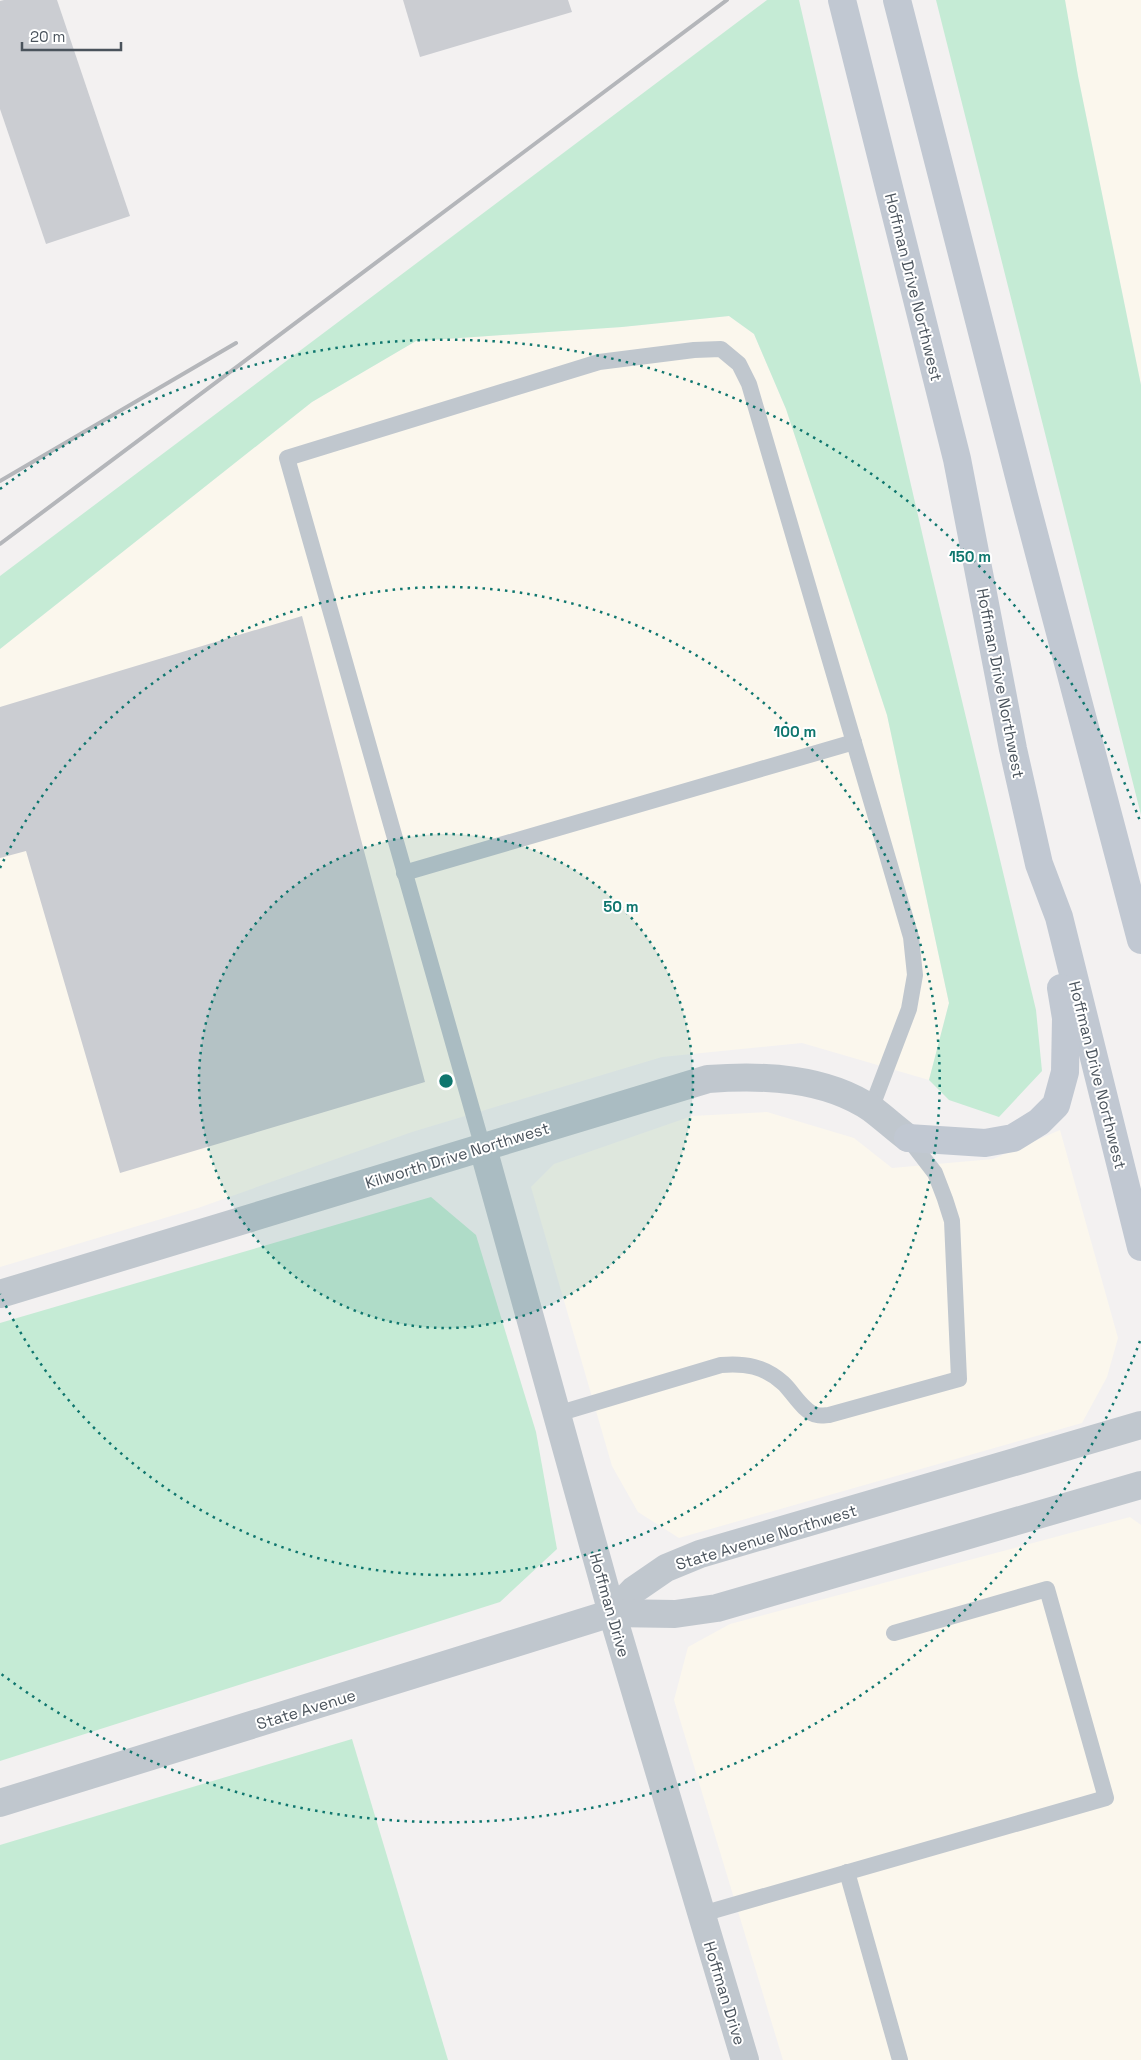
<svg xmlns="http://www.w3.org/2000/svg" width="1141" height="2060" font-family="'Space Grotesk',sans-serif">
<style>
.commercial{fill:#fbf7ed}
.green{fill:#c5ebd5}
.building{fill:#cbcdd2}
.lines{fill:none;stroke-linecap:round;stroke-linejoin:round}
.service{stroke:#c0c7ce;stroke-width:16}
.minor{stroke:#c0c7ce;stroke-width:28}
.tertiary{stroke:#c0c7ce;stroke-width:28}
.secondary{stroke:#c1c8d2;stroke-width:28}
.rail{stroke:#b4b6ba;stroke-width:4}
.ring{fill:none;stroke:#0f766e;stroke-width:2.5;stroke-dasharray:2.5 5}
.labels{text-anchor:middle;stroke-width:4;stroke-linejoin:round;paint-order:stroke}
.street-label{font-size:16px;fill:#4a535c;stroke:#fff}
.centre{fill:#0f766e;stroke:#fff;stroke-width:2.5}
.ring-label{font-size:15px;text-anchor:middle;font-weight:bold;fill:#0f766e;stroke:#fff;stroke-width:4;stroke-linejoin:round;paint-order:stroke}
</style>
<rect width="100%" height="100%" fill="#f3f1f1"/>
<g class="commercial">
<path d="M1065,0H1141V385L1078,76Z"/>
<path d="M729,316L754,334L786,409L887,715L949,1003L929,1080L802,1043L662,1057L412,1132L198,1208L0,1267V649L312,402L416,341L622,327Z"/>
<path d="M767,1112L854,1138L892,1168L993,1159L1060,1130L1118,1338L1107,1377L1082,1423L679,1538L638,1512L612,1466L531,1187L554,1164L692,1116Z"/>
<path d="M1130,1517L1141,1525V2060H783L674,1700L688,1647L730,1624Z"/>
</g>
<g class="green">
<path d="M767,0H799L929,563L1036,1010L1042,1071L999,1117L949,1100L929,1080L949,1003L887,715L786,409L754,334L729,316L622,327L416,341L312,402L0,649V576Z"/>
<path d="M936,0H1065L1078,76L1141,385V815Z"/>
<path d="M431,1197L476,1235L536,1432L557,1549L500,1602L0,1761V1323Z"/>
<path d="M352,1739L448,2060H0V1845Z"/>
</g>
<g class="building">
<path d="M4,0H57L130,216L46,244L0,109V1Z"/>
<path d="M403,0H568L572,12L420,57Z"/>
<path d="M302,616L425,1082L120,1173L26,851L0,858V707Z"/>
</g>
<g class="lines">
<g class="service">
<path d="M404,873L854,742"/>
<path d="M483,1148L287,458L599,362L694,350L721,349L739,364L749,384L911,937L915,975L909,1009L871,1109"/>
<path d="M557,1414L721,1365C745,1363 764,1366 783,1383C793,1392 803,1412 817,1415C821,1416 826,1415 829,1415L959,1379L952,1221L945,1199L935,1173L908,1138"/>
<path d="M847,1872L900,2060"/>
<path d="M702,1914L1106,1798L1047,1589L894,1633"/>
</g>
<g class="minor">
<path d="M483,1148L612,1613L745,2060"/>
<path d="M0,1294L708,1079C763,1075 825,1077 872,1109C884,1118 896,1129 908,1138"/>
</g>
<g class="tertiary">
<path d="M612,1613L634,1590L666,1568L700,1554L1141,1425"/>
<path d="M0,1803L612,1613L675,1614L717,1608L1141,1485"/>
</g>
<g class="secondary">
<path d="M842,0L957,459L1013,749L1039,864L1059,917L1141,1247"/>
<path d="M897,0L1024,496L1141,940"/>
<path d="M908,1138L985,1143L1013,1138L1039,1122L1056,1105L1065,1072L1066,1018L1061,988"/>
</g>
<g class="rail">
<path d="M0,481L236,343"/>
<path d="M0,544L727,0"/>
</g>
</g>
<circle cx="446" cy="1081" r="247" fill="#0f766e" fill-opacity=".12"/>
<g class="ring">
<circle cx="446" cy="1081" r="247"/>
<path d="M0 868A494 494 0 1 1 0 1294"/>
<path d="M1140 1341A741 741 0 0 1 0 1673M0 489A741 741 0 0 1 1140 821"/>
</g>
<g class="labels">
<g class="street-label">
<text transform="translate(914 287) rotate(76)" y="6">Hoffman Drive Northwest</text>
<text transform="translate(1001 683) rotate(79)" y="6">Hoffman Drive Northwest</text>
<text transform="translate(1098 1075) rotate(76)" y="6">Hoffman Drive Northwest</text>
<text transform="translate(457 1155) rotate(-17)" y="6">Kilworth Drive Northwest</text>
<text transform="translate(766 1537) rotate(-17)" y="6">State Avenue Northwest</text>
<text transform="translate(610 1605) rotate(74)" y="6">Hoffman Drive</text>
<text transform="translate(306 1709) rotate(-17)" y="6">State Avenue</text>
<text transform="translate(725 1993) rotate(73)" y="6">Hoffman Drive</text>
</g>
</g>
<circle cx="446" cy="1081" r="8" class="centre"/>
<g class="ring-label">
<text x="970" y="562">150 m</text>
<text x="795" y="737">100 m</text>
<text x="621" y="912">50 m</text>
</g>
<path d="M22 42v8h99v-8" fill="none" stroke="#4a535c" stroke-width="2.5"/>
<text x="30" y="42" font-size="15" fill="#4a535c" stroke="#ffffff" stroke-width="4" paint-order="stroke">20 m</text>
</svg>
